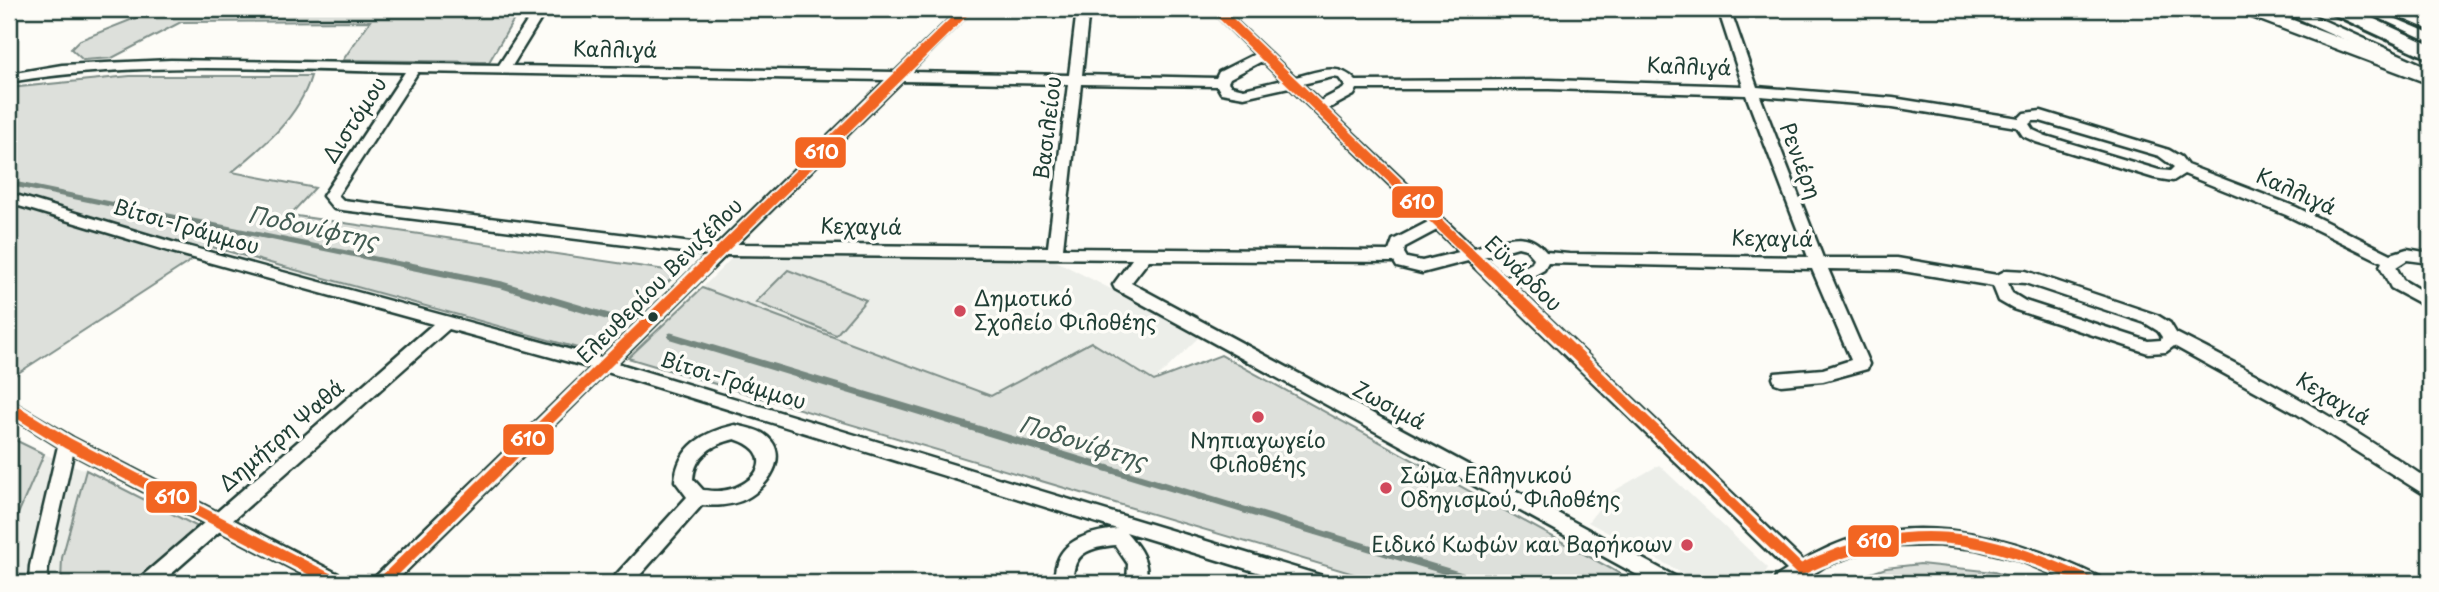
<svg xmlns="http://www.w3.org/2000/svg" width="2439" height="592" font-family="'Playpen Sans',sans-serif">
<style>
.built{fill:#eceee9}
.green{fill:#dde0db;stroke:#7e8e88;stroke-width:2}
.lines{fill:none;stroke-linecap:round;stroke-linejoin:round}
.stream-far1{stroke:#75877f;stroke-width:5}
.stream{stroke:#75877f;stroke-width:7}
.minor-casing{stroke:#1f3d34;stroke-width:5}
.tertiary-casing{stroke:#1f3d34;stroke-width:5}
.secondary-casing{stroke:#1f3d34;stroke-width:5}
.primary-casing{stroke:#1f3d34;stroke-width:6}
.minor{fill:#fdfcf7;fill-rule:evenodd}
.tertiary{fill:#fdfcf7;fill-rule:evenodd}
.secondary{fill:#fdfcf7;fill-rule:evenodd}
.primary{fill:#fdfcf7;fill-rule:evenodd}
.bus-1-far1-casing{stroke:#fdfcf7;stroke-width:14}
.bus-1-casing{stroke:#fdfcf7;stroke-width:17}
.bus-1-far1{stroke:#f26522;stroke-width:10}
.bus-1{stroke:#f26522;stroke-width:11}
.poi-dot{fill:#d1495b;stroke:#fdfcf7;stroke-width:2.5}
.bus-dot{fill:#1f3d34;stroke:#fdfcf7;stroke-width:2.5}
.labels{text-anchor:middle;stroke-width:7;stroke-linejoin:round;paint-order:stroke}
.street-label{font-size:21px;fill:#1f3d34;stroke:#fdfcf7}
.poi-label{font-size:21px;fill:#1f3d34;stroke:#fdfcf7;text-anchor:start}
.water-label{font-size:23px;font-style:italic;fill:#435c53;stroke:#fdfcf7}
.line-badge{stroke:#fdfcf7;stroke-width:2.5}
.badge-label{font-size:19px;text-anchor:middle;font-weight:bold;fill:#fff}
</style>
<rect width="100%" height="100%" fill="#fdfcf7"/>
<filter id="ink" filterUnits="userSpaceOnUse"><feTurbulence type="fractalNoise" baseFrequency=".0143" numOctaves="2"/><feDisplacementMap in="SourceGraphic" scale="14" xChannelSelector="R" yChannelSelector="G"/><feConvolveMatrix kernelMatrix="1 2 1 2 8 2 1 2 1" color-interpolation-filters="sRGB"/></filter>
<g filter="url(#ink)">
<g class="built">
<path d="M735,255L1052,259L1201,335L1154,381L1090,342L991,396L702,288Z"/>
<path d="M44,454L86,470L62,558L61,583H9V535Z"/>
<path d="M1659,465L1768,568L1759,583H1701L1588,522L1612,492Z"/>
</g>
<g class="green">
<path d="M158,9H520L489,62L343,60L370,21L181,22L112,58L83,60L71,49L80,40Z"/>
<path d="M130,76H311C299,117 264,146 232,172L315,188L290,215L679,272L592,352L212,247L9,379V88Z"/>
<path d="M788,270L866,300L836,335L756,302Z"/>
<path d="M702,288L991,396L1091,342L1154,381L1221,355L1637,583H1384L628,358Z"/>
<path d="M9,437L44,454L9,535Z"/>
<path d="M86,470L198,527L133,583H61L62,558Z"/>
<path d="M1920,564L1994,572L2031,583H1842L1886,568Z"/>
</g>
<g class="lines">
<path class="stream-far1" d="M9,183L414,267"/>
<g class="stream">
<path d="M405,265L502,285L609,317"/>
<path d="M671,336L1485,583"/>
</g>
<defs>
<g id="minor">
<path d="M535,9H547L512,66L895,72L960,9H973L910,72L1069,75L1077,9H1089L1082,75L1216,78L1219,72L1255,54L1210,9H1223L1295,77C1317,72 1338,61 1356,81L1549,80L1743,86L1718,9H1730L1757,87L1893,98L2019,118L2024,113L2041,111L2169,150L2181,157L2187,165L2296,207L2391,254L2407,249L2430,253V263L2407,260L2396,267L2403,280L2430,296V309L2391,288L2380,266L2382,262L2286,215L2184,174L2173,181L2154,178L2036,142L2023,136L2017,127L1893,107L1760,96L1823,258H1897L1997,275L2007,270L2026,271L2157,315L2170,323L2176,333C2264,377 2349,425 2430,481V498L2297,414L2174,346L2166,352L2148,353L2013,309L1999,301L1993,286L1897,270L1828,269L1869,364L1867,369L1823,381L1781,385L1775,383L1773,378L1775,373L1823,369L1851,360L1812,269L1548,263L1544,270L1515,286L1803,561C1895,503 2009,533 2099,577L2101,583H2074L2016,559L1976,549L1936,545L1895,546L1857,554L1825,566L1799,583H1774L1776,577L1787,570L1468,261L1422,273L1397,267L1394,262L1149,260L1131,283L1676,577L1678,583H1652L1115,289L1113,285L1132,259L726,255L617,363L1319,575L1326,577L1328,583H1293L1126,532C1139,547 1151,562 1145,583H1127L1128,564L1115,545C1088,548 1072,553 1073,583H1055C1052,543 1083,533 1117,529L607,372L394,583H373L375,577L591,368L449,329L233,520L344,577L346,583H320L220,531L161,583H139L141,577L204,523L73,454L48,566L47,583H29L30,566L58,446L9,415V400L73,438L217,512L433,324L172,252L9,203V193L172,242L601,358L707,255L334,209L323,196L405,72C273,70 139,60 9,82V74L62,65L171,60L499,65ZM1262,61L1282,80L1244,89L1231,86L1228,82L1230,78ZM418,72L886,80L718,244H700L343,200L338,195ZM1333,77L1339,78L1345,86L1343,89L1320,101L1302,84ZM902,81L1068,84L1048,247L737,244ZM1081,84L1217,86L1221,93L1244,97L1289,87L1428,222L1393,240L1389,251L1063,248ZM1357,89H1549L1746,95L1808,257L1569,254L1546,252C1525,226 1503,241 1474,248L1328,109L1354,95ZM2033,121H2040L2159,156L2174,167L2170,171L2159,170L2046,136L2033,130L2029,124ZM1437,230L1459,252L1422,261L1407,258L1404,253L1405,247ZM1518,247L1526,249L1534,258L1532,263L1505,277L1483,257ZM2010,282L2025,283L2145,323L2158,331L2162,337L2161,340L2148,341L2025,301L2012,293L2008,283Z"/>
<path d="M735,425C743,427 755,429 762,433C795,453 766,491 741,501C727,506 716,506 702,505L633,583H612L614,577L687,497L675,481C678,446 704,432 735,425ZM735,439C773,451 762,479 731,489C721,492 713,491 703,490L693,479C695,455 713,444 735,439Z"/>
</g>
<g id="tertiary">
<path d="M2278,9H2298L2430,68V79Z"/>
<path d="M2417,9H2430V16Z"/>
</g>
<path id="secondary" d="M2238,9H2263L2430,71V84L2241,13Z"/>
<g id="primary">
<path d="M2328,9H2353L2430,45V59L2331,13Z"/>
<path d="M2387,9H2413L2430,17V30L2390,13Z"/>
</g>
</defs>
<use href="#minor" class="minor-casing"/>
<use href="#tertiary" class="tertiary-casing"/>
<use href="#secondary" class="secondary-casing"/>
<use href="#primary" class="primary-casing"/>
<use href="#minor" class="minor"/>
<use href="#tertiary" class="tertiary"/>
<use href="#secondary" class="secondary"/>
<use href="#primary" class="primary"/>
<defs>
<g id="bus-1-far1">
<path d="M1216,9L1484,267"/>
<path d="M704,267L967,9"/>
</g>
<g id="bus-1">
<path d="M1483,265L1800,570C1910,517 1985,534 2092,583"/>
<path d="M9,407L67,443L337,583"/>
<path d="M382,583L706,265"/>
</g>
</defs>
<use href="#bus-1-far1" class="bus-1-far1-casing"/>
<use href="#bus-1" class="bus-1-casing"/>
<use href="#bus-1-far1" class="bus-1-far1"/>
<use href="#bus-1" class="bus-1"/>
</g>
</g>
<g class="poi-dot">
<circle cx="960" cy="311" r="7"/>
<circle cx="1258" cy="417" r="7"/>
<circle cx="1386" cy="488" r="7"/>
<circle cx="1687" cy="545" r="7"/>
</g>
<circle class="bus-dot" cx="653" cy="317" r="6"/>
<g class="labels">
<g class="street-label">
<text transform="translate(615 50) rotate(1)" y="7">Καλλιγά</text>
<text transform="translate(1689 67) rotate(2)" y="7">Καλλιγά</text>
<text transform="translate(355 120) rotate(-57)" y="7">Διστόμου</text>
<text transform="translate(1048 128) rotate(-83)" y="7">Βασιλείου</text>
<text transform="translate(1800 161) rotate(69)" y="7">Ρενιέρη</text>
<text transform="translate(2296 192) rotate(24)" y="7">Καλλιγά</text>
<text transform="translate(186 227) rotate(16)" y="7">Βίτσι-Γράμμου</text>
<text transform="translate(861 227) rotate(1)" y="7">Κεχαγιά</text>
<text transform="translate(1772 239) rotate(1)" y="7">Κεχαγιά</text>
<text transform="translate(1523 274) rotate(44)" y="7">Εϋνάρδου</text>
<text transform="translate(660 281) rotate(-45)" y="7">Ελευθερίου Βενιζέλου</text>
<text transform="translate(733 381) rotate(17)" y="7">Βίτσι-Γράμμου</text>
<text transform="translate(2333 399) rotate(31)" y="7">Κεχαγιά</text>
<text transform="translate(1389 406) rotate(28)" y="7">Ζωσιμά</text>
<text transform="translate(282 436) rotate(-41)" y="7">Δημήτρη Ψαθά</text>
</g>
<g class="poi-label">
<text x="974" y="306">Δημοτικό<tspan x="974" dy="24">Σχολείο Φιλοθέης</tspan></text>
<text x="1258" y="448" text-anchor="middle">Νηπιαγωγείο<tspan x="1258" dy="24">Φιλοθέης</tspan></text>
<text x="1400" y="483">Σώμα Ελληνικού<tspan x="1400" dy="24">Οδηγισμού, Φιλοθέης</tspan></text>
<text x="1673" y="552" text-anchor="end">Ειδικό Κωφών και Βαρήκοων</text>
</g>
<g class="water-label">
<text transform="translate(313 228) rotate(12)" y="8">Ποδονίφτης</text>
<text transform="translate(1083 443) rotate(17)" y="8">Ποδονίφτης</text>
</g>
</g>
<g class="line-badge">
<rect x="794" y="136" width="53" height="33" rx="7" fill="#f26522"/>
<rect x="1391" y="185" width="53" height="34" rx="7" fill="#f26522"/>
<rect x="502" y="423" width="53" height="33" rx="7" fill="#f26522"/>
<rect x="145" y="480" width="53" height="34" rx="7" fill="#f26522"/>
<rect x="1847" y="524" width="53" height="34" rx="7" fill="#f26522"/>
</g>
<g class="badge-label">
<text x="821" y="159">610</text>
<text x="1417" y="209">610</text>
<text x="528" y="446">610</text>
<text x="172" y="504">610</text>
<text x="1874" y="548">610</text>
</g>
<rect width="2439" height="592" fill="none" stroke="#fdfcf7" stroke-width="35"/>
<rect x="18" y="18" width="2404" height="557" fill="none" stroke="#1f3d34" stroke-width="2.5" filter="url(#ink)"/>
</svg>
